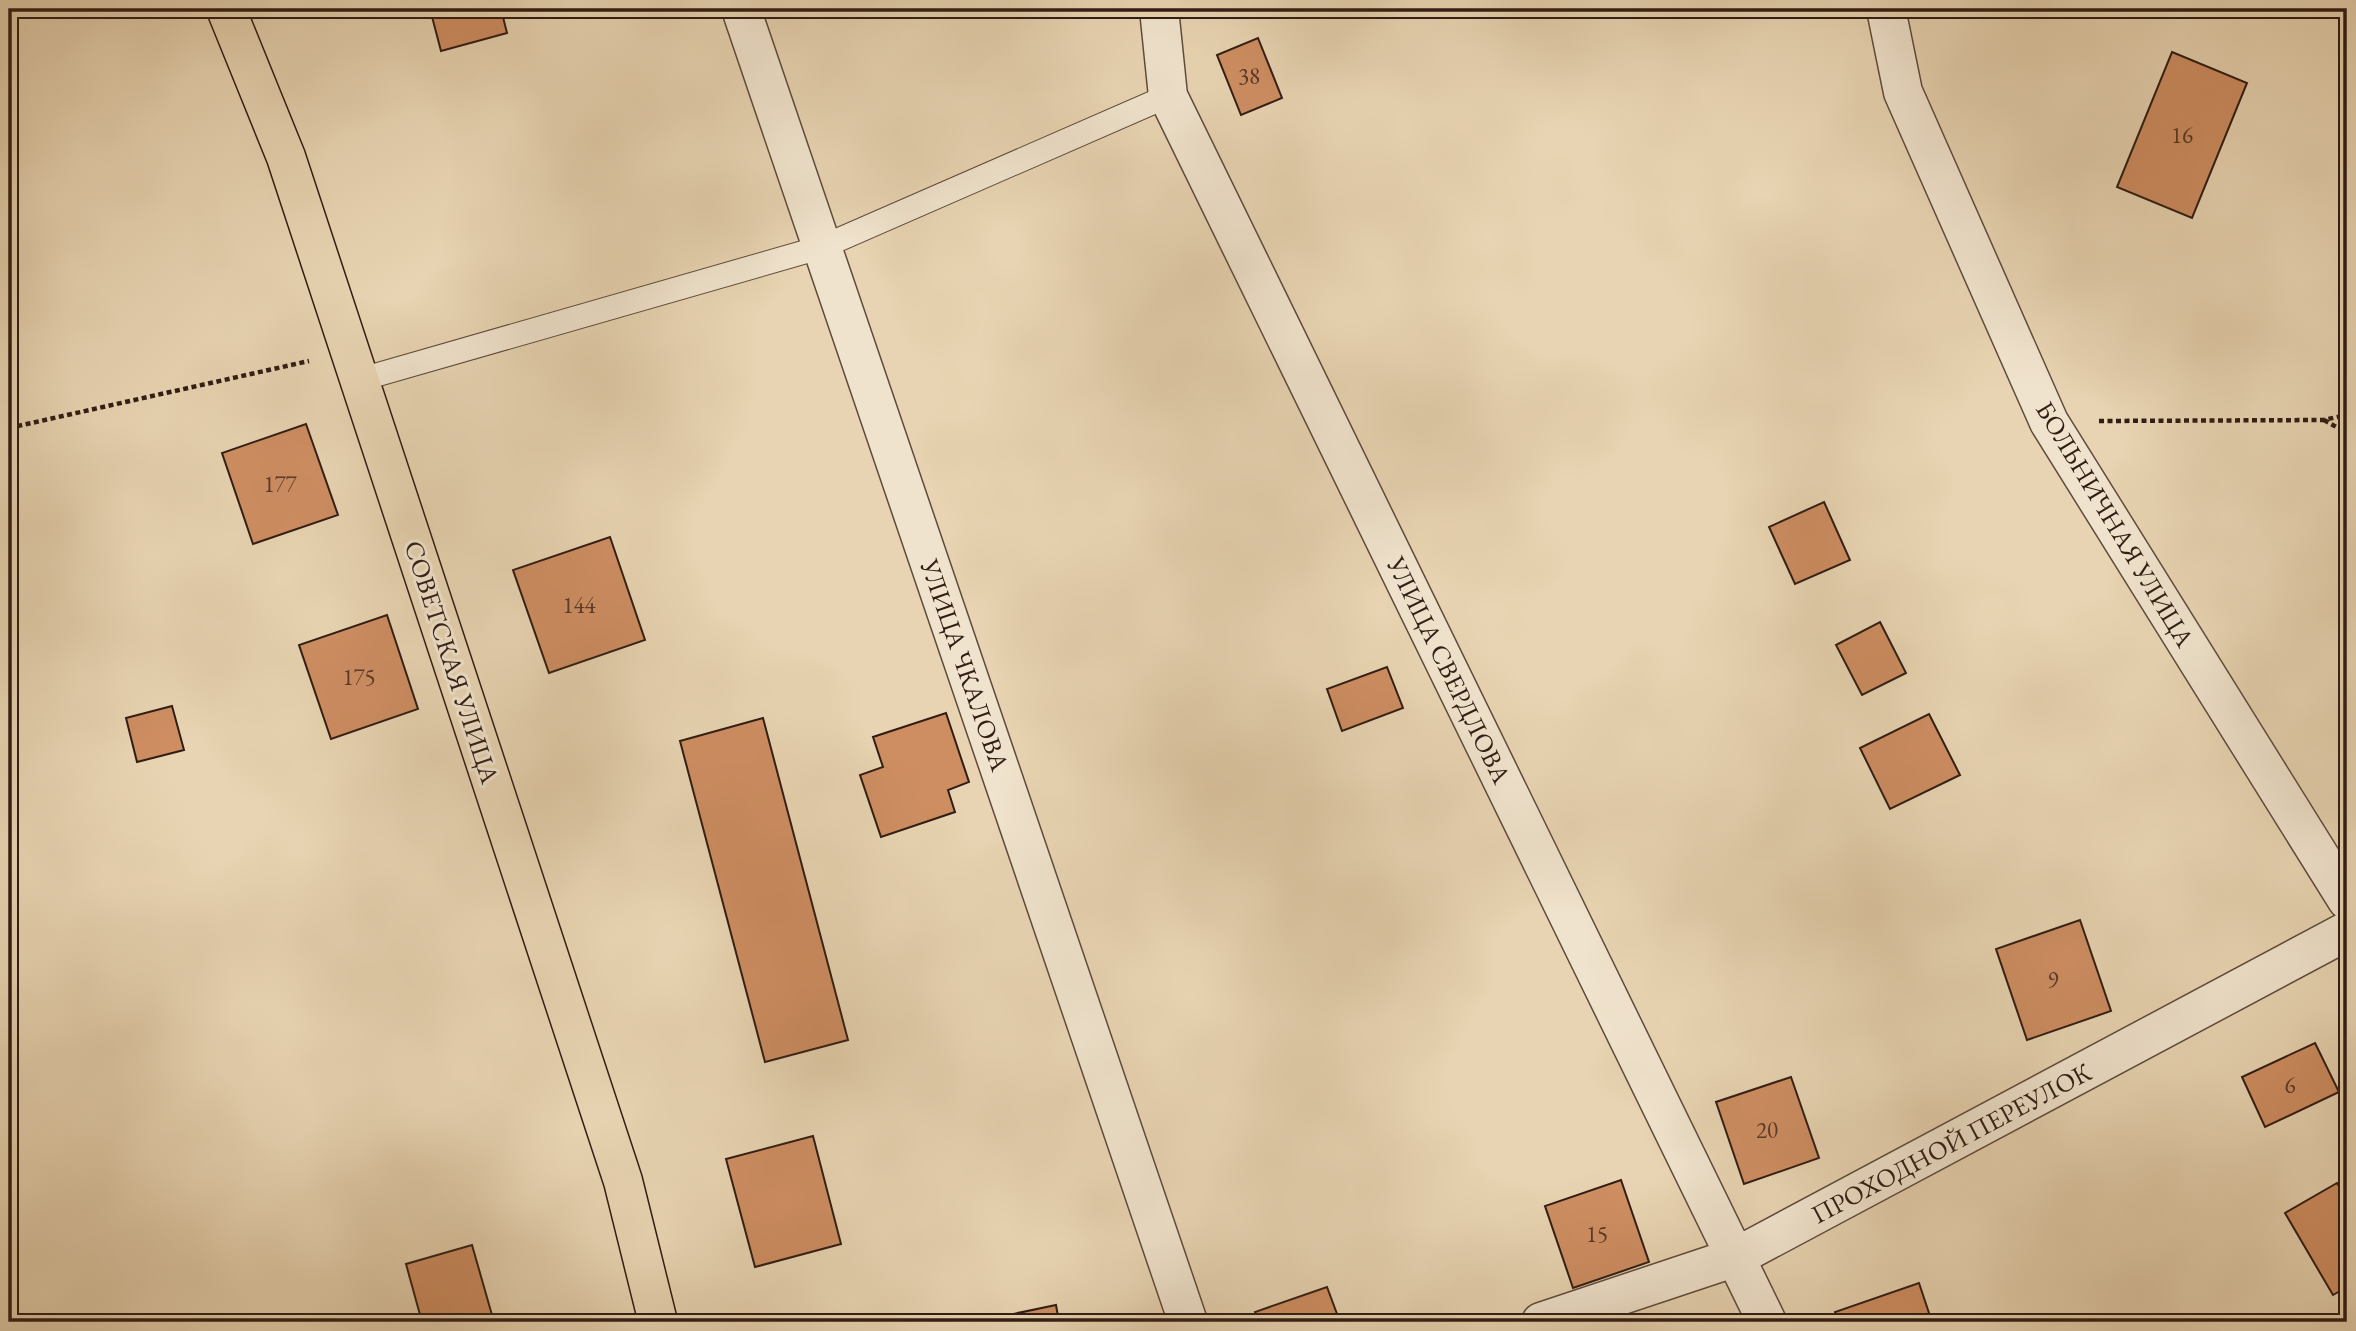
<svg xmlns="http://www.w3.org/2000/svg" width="2356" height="1331" font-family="'EB Garamond',serif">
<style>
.building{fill:#ce8e62;stroke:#301d14;stroke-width:2}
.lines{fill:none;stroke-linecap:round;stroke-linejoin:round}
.lane-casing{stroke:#5e4b3c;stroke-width:25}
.street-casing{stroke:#5e4b3c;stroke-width:41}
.primary-casing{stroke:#301d14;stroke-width:41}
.path{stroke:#301d14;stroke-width:4.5;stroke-dasharray:5 3.5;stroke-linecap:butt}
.lane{stroke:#f0e3cd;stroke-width:23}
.street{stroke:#f0e3cd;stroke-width:38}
.primary{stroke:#e8d4b2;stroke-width:38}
.labels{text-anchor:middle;stroke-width:6;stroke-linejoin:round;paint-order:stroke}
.number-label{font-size:23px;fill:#583928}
.street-label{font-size:26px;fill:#301d14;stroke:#f0e3cd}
</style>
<rect width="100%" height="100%" fill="#e8d4b2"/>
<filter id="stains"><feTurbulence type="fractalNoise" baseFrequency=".00286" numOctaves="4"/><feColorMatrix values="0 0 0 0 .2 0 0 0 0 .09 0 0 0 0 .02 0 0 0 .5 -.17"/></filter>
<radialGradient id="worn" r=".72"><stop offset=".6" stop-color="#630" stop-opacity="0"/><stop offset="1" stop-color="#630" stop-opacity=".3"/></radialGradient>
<g class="building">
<path d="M430,9H501L507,33L441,51Z"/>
<path d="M1258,38L1282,98L1241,115L1217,55Z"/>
<path d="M2172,52L2247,83L2192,218L2117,187Z"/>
<path d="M306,424L338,515L253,544L222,453Z"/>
<path d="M1824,502L1850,560L1795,584L1769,527Z"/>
<path d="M610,537L645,640L549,673L513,570Z"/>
<path d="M387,615L418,709L331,739L299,645Z"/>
<path d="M1880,622L1906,673L1862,695L1836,645Z"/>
<path d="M1387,667L1403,708L1342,731L1327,689Z"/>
<path d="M172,706L184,750L137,762L126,718Z"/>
<path d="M946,713L969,782L948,790L955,812L881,837L860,775L883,767L873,737Z"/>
<path d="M1929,714L1960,775L1890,809L1860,748Z"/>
<path d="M763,718L848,1040L765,1062L680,741Z"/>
<path d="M2080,920L2111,1011L2027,1040L1996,949Z"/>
<path d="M2315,1043L2339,1092L2265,1127L2242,1077Z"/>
<path d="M1791,1077L1819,1158L1744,1184L1716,1102Z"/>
<path d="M813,1136L841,1244L755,1267L726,1159Z"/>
<path d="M1621,1180L1649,1262L1573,1288L1545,1206Z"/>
<path d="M2337,1183L2347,1200V1287L2333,1295L2285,1213Z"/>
<path d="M472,1245L494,1322H422L406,1264Z"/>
<path d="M1919,1283L1932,1322H1839L1835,1312Z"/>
<path d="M1327,1287L1340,1322H1259L1255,1312Z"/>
<path d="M1056,1305L1059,1322H975Z"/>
</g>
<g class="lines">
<defs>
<path id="lane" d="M359,380L822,247L1168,96"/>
<g id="street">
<path d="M741,9L1188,1322"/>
<path d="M1159,9L1168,96L1767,1322"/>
<path d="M1886,9L1903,92L2049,422L2347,900"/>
<path d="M1541,1322L1736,1257L2347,931"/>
</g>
<path id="primary" d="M226,9L286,157L623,1181L658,1322"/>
</defs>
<use href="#lane" class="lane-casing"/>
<use href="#street" class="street-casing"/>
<use href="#primary" class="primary-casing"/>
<g class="path">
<path d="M2324,420L2347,433"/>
<path d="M2099,421L2323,420L2347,415"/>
<path d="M9,428L309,361"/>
</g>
<use href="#lane" class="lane"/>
<use href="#street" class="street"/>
<use href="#primary" class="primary"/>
</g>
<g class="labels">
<g class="number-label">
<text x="1249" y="84">38</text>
<text x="2182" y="143">16</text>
<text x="280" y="492">177</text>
<text x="579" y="613">144</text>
<text x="359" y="685">175</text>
<text x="2053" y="988">9</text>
<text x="2290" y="1093">6</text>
<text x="1767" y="1138">20</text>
<text x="1597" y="1242">15</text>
</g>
<g class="street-label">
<text transform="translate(2115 524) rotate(59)" y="9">БОЛЬНИЧНАЯ УЛИЦА</text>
<text transform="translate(452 662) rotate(72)" y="9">СОВЕТСКАЯ УЛИЦА</text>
<text transform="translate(965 665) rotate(71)" y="9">УЛИЦА ЧКАЛОВА</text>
<text transform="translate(1449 670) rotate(64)" y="9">УЛИЦА СВЕРДЛОВА</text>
<text transform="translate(1951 1143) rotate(-28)" y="9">ПРОХОДНОЙ ПЕРЕУЛОК</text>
</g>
</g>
<rect width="2356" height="1331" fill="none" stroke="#e8d4b2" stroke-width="35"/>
<rect x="10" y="10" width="2335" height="1310" fill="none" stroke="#301d14" stroke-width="3.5"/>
<rect x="18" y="18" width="2321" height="1296" fill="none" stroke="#301d14" stroke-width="2"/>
<rect width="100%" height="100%" filter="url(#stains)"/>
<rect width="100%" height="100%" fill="url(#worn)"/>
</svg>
